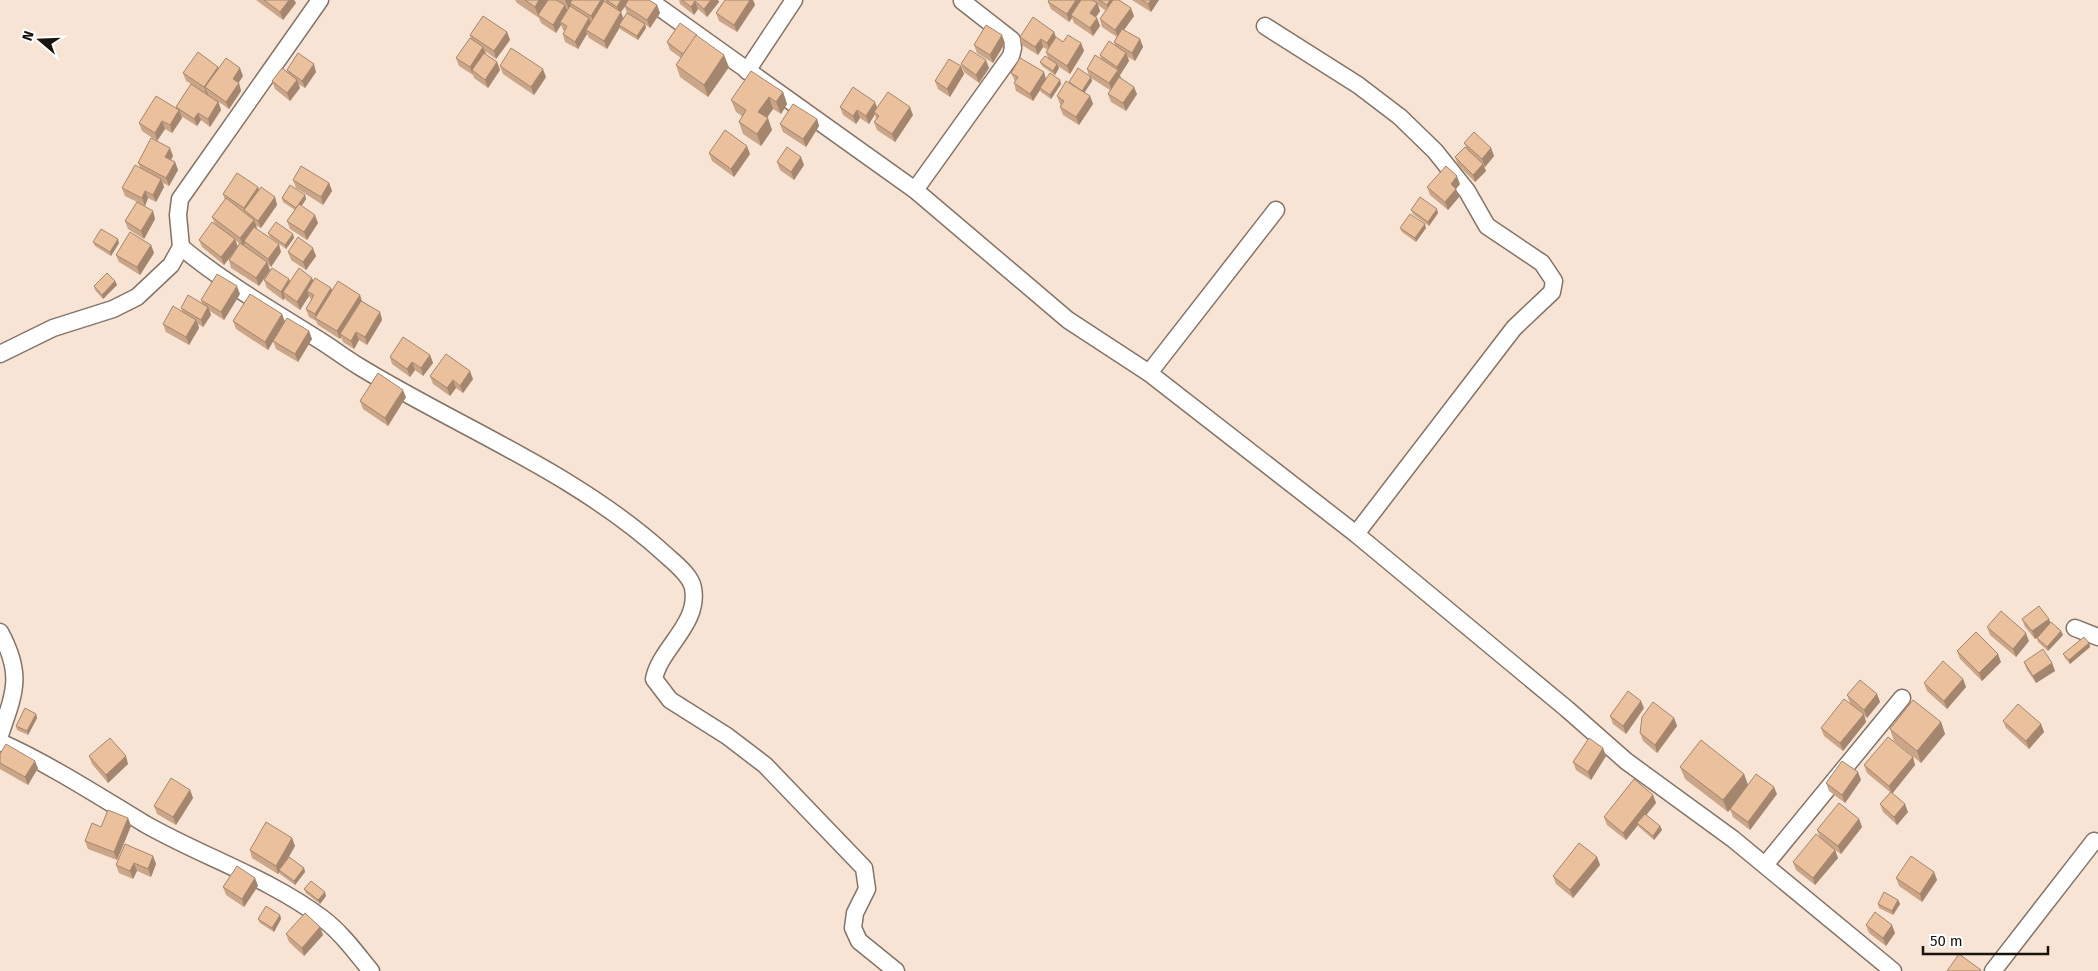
<svg xmlns="http://www.w3.org/2000/svg" width="2098" height="971" font-family="'Fira Sans',sans-serif">
<style>
.lines{fill:none;stroke-linecap:round;stroke-linejoin:round}
.street-casing{stroke:#847366;stroke-width:19}
.street{stroke:#fff;stroke-width:16}
.wall{fill:#caa587;fill-rule:evenodd}
.shaded-wall{fill:#a4866e}
.building{fill:#ebc09d;stroke:#a4866e}
</style>
<rect width="100%" height="100%" fill="#f7e4d5"/>
<g class="lines">
<defs>
<g id="street">
<path d="M649,0L915,190L1068,320L1149,373L1356,534L1567,709L1626,761L1733,839L1893,971"/>
<path d="M1265,26L1358,85L1400,117L1435,151L1467,191L1487,226L1542,263L1554,281L1552,292L1514,328L1356,534"/>
<path d="M747,71L794,0"/>
<path d="M915,190L1011,56L1013,48L1012,40L962,1"/>
<path d="M181,247C223,282 270,309 316,338C331,347 345,358 360,367C462,429 578,474 667,556C676,564 691,576 693,588C700,624 660,648 654,679L670,700L727,736L765,765L864,868L867,889L855,913L853,928L859,941L896,971"/>
<path d="M0,354L53,328L113,309L137,297L171,265L181,247L178,215L180,199L320,0"/>
<path d="M1149,373L1276,210"/>
<path d="M2075,628L2098,637"/>
<path d="M0,632C23,674 15,692 0,735"/>
<path d="M0,742C51,765 97,795 145,824C203,857 269,878 322,918C342,933 356,953 371,971"/>
<path d="M1765,865L1902,698"/>
<path d="M1993,971L2094,841"/>
</g>
</defs>
<use href="#street" class="street-casing"/>
<use href="#street" class="street"/>
</g>
<g class="wall">
<path d="M256,0H294L296,3L283,20Z"/>
<path d="M515,0H604L606,3L605,0H649L657,5L660,13L650,28L645,24L646,28L638,40L620,29V27L607,49L589,38L587,34L578,49L565,42L563,34L565,31L563,30L561,25L556,33L541,23L539,18L517,3ZM625,7L627,13L623,18L621,12Z"/>
<path d="M679,0H718L719,2L707,17L698,9L694,15L680,4Z"/>
<path d="M725,0H753L755,5L737,32L719,21L716,13Z"/>
<path d="M1049,0H1119L1134,16L1124,30L1140,39L1143,47L1135,61L1128,57L1129,61L1120,75H1119L1121,78L1137,94L1126,111L1111,102L1108,94L1110,90L1091,78L1092,81L1084,93L1090,96L1093,104L1079,125L1063,115L1060,107L1061,105L1060,104L1057,96L1069,83L1089,76L1087,69L1101,59L1100,55L1115,45L1114,42L1117,37L1102,27L1100,19L1106,11L1098,5L1100,11L1096,17L1097,18L1100,26L1093,36L1074,23L1072,18L1069,22L1051,9L1048,2Z"/>
<path d="M1132,0H1159L1151,12Z"/>
<path d="M507,32L510,40L496,59L485,51L486,54L497,62L500,70L488,88L474,78L473,74V75L459,66L456,58L471,39L470,35Z"/>
<path d="M1054,32L1056,38L1063,42L1081,43L1084,51L1070,74L1058,66L1059,68L1055,75L1042,66L1040,62L1048,58L1046,52L1048,50L1043,47L1038,55L1022,45L1020,37Z"/>
<path d="M697,36L729,67L708,97L680,77L676,65L681,58L670,50L667,42Z"/>
<path d="M1005,43L993,63L977,53L974,45Z"/>
<path d="M961,64L989,68L979,83L964,72Z"/>
<path d="M500,66L546,77L534,95L503,74Z"/>
<path d="M961,66L964,74L950,97L938,89L935,81Z"/>
<path d="M218,67L219,68L243,76L238,83L241,91L229,109L219,102L221,110L210,127L201,120L197,126L181,116L182,118L172,133L165,129L157,141L142,131L139,123L177,109L176,107L191,84L186,81L183,73Z"/>
<path d="M287,70L316,72L305,88L298,84L300,88L290,101L275,89L272,81L288,73Z"/>
<path d="M1044,72L1046,79L1060,80L1061,84L1051,99L1041,92L1040,90L1033,101L1016,91L1014,83L1015,81L1011,73Z"/>
<path d="M783,92L787,104L781,114L773,109L767,118L772,130L761,146L743,134L739,122L742,116L736,112L731,100Z"/>
<path d="M840,107L877,108L913,115L895,142L877,130L874,122L876,119L875,114L869,124L860,118L856,124L843,115Z"/>
<path d="M817,119L819,126L806,147L783,132L780,124Z"/>
<path d="M1464,143L1491,148L1494,156L1485,167L1484,166L1486,171L1475,182L1458,165L1455,157L1466,147Z"/>
<path d="M709,153L750,154L734,177L712,161Z"/>
<path d="M173,156L171,160L175,162L178,170L169,186L163,183L164,187L156,202L148,198L145,206L125,196L122,188L140,167L138,163Z"/>
<path d="M777,162L804,165L794,180L780,170Z"/>
<path d="M293,180L329,183L332,191L323,205L296,188Z"/>
<path d="M1460,184L1456,189L1459,197L1448,210L1430,195L1427,187Z"/>
<path d="M259,190L275,197L277,205L261,228L255,225L256,228L281,252L271,267L268,264L270,270L259,286L231,268L229,260L233,253L224,265L202,247L199,240L215,224L212,217L225,200L223,194ZM235,240L240,244L237,247Z"/>
<path d="M305,195L306,199L301,206L318,223L307,240L290,229L287,221L295,210L283,202L282,198Z"/>
<path d="M1411,210L1438,213L1429,226L1413,214Z"/>
<path d="M153,211L155,219L144,239L128,229L125,221Z"/>
<path d="M1400,228H1426L1416,242L1402,232Z"/>
<path d="M268,233L293,234L294,238L286,249L270,237Z"/>
<path d="M93,242L119,243L111,256L95,246Z"/>
<path d="M151,245L154,253L140,275L119,262L116,255Z"/>
<path d="M288,252L316,256L306,270L291,260Z"/>
<path d="M312,278L313,280L331,288L332,290L360,295L362,301L380,312L382,320L367,345L359,340L354,349L343,342L341,337L340,339L318,325L316,321L309,317L306,309L312,300L310,298L309,296L300,310L286,300L285,298L283,300L267,288L264,280L290,281Z"/>
<path d="M115,281L117,285L103,299L95,290L94,286Z"/>
<path d="M240,294L224,320L210,311L211,315L203,327L198,324L199,328L189,345L166,332L163,324L182,311L181,308L202,303L201,300Z"/>
<path d="M282,314L285,322L309,331L312,339L298,362L276,349L273,341L279,331L268,350L236,329L233,321Z"/>
<path d="M430,355L433,363L423,376L415,370L410,377L392,364L390,357Z"/>
<path d="M430,376L473,379L463,393L456,388L450,396L433,384Z"/>
<path d="M406,397L388,426L363,409L360,401Z"/>
<path d="M2022,619H2049L2050,623L2061,631L2063,635L2048,651L2038,642L2037,638L2035,639L2025,627Z"/>
<path d="M1987,627L2029,641L2016,657L1990,635Z"/>
<path d="M2089,643L2090,647L2070,664L2065,658L2063,654Z"/>
<path d="M1957,651L2001,662L1982,681L1960,659Z"/>
<path d="M2024,662L2052,663L2055,671L2036,683L2027,670Z"/>
<path d="M1963,679L1966,687L1947,709L1927,691L1924,683Z"/>
<path d="M1877,694L1880,702L1867,718L1864,715L1866,722L1843,751L1824,736L1821,728L1850,703L1847,695Z"/>
<path d="M1644,708L1626,734L1613,724L1610,716Z"/>
<path d="M36,714L37,718L28,735L17,730L16,726Z"/>
<path d="M1674,718L1677,726L1657,753L1643,741L1640,733Z"/>
<path d="M2003,721L2041,724L2044,732L2029,749L2006,728Z"/>
<path d="M1941,722L1945,734L1921,763L1894,741L1890,729Z"/>
<path d="M1603,748L1606,756L1591,780L1576,770L1573,762Z"/>
<path d="M0,754L38,768L28,785L0,769Z"/>
<path d="M89,756L128,764L108,783L92,764Z"/>
<path d="M1913,757L1915,765L1892,793L1908,812L1897,825L1883,812L1880,804L1890,792L1867,773L1864,765Z"/>
<path d="M1680,767L1744,774L1748,785L1777,794L1750,830L1733,817L1730,809L1728,812L1685,779Z"/>
<path d="M1858,772L1861,780L1845,803L1829,791L1826,783Z"/>
<path d="M190,790L193,798L176,825L157,814L154,806Z"/>
<path d="M1653,795L1656,803L1646,815L1660,826L1662,830L1654,840L1639,827L1638,825L1626,840L1607,825L1604,817Z"/>
<path d="M128,818L131,826L117,860L88,849L85,841L101,827Z"/>
<path d="M1859,819L1862,827L1841,854L1835,850L1838,858L1815,885L1796,870L1793,862L1820,838L1817,830Z"/>
<path d="M292,838L295,846L289,857L304,868L305,872L295,885L280,874V872L278,874L252,858L250,850Z"/>
<path d="M153,856L156,864L151,877L137,871L133,879L119,873L116,865Z"/>
<path d="M1597,857L1600,865L1573,898L1556,884L1553,876Z"/>
<path d="M1934,872L1937,880L1922,902L1899,886L1896,878Z"/>
<path d="M255,878L258,886L244,907L226,895L223,887Z"/>
<path d="M304,889L326,896L320,904L306,893Z"/>
<path d="M1898,900L1900,904L1893,915L1879,908L1878,904Z"/>
<path d="M280,915L281,919L274,932L260,923L258,919Z"/>
<path d="M1866,925L1895,933L1886,946L1869,933Z"/>
<path d="M320,927L323,935L304,956L289,942L286,934Z"/>
</g>
<g class="shaded-wall">
<path d="M289,0H294L296,3L283,20L280,12Z"/>
<path d="M539,0H551L538,15L535,7Z"/>
<path d="M565,0H575L570,3L571,6L569,9Z"/>
<path d="M601,0H604L605,5L594,24L591,16Z"/>
<path d="M621,0H629L621,12L624,20L619,25L620,27L607,49L604,41L620,14L617,7Z"/>
<path d="M711,0H718L719,2L707,17L704,9Z"/>
<path d="M750,0H753L755,5L737,32L734,25Z"/>
<path d="M1076,0H1084L1071,15L1072,18L1069,22L1067,14Z"/>
<path d="M1110,0H1119L1109,13L1107,5Z"/>
<path d="M1151,0H1159L1151,12L1148,4Z"/>
<path d="M695,1L698,9L694,15L691,7Z"/>
<path d="M1097,3L1100,11L1093,21L1090,13Z"/>
<path d="M565,5L568,13L560,22L561,25L556,33L553,25Z"/>
<path d="M657,5L660,13L650,28L647,20Z"/>
<path d="M1131,8L1134,16L1118,38L1115,30Z"/>
<path d="M589,18L592,26L586,30L587,34L578,49L575,42Z"/>
<path d="M1097,18L1100,26L1093,36L1090,28Z"/>
<path d="M645,24L646,28L638,40L637,36Z"/>
<path d="M507,32L510,40L496,59L494,51Z"/>
<path d="M1054,32L1057,40L1050,51L1047,43Z"/>
<path d="M1002,35L1005,43L993,63L990,55Z"/>
<path d="M1041,39L1043,47L1038,55L1035,47Z"/>
<path d="M1140,39L1143,47L1135,61L1132,53Z"/>
<path d="M1081,43L1084,51L1070,74L1067,66Z"/>
<path d="M483,47L486,54L472,70L473,75L470,67Z"/>
<path d="M1126,53L1129,61L1120,75L1117,67Z"/>
<path d="M724,55L729,67L708,97L704,85Z"/>
<path d="M986,60L989,68L979,83L976,75Z"/>
<path d="M497,62L500,70L488,88L485,80Z"/>
<path d="M314,64L316,72L305,88L302,81Z"/>
<path d="M1057,64L1059,68L1055,75L1053,71Z"/>
<path d="M961,66L964,74L950,97L947,89Z"/>
<path d="M218,67L221,74L205,87L208,94L207,95L204,87Z"/>
<path d="M240,68L243,76L236,87L233,79Z"/>
<path d="M543,69L546,77L534,95L531,87Z"/>
<path d="M1118,70L1121,78L1112,91L1109,83Z"/>
<path d="M1044,72L1046,80L1040,88V90L1033,101L1030,94Z"/>
<path d="M1091,77L1092,81L1083,95L1082,91Z"/>
<path d="M297,80L300,88L290,101L287,93Z"/>
<path d="M1060,80L1061,84L1051,99L1050,95Z"/>
<path d="M239,83L241,91L229,109L226,102Z"/>
<path d="M1134,87L1137,94L1126,111L1123,103Z"/>
<path d="M783,92L787,104L781,114L776,102Z"/>
<path d="M1090,96L1093,104L1079,125L1076,117Z"/>
<path d="M769,97L773,109L762,124L758,112Z"/>
<path d="M218,102L221,110L210,127L208,119Z"/>
<path d="M875,102L878,110L874,112L875,114L869,124L866,116Z"/>
<path d="M910,107L913,115L895,142L892,134Z"/>
<path d="M179,110L182,118L172,133L170,125Z"/>
<path d="M857,110L860,118L856,124L853,116Z"/>
<path d="M198,113L201,120L197,126L194,119Z"/>
<path d="M768,118L772,130L761,146L757,134Z"/>
<path d="M817,119L819,126L806,147L803,139Z"/>
<path d="M162,121L165,129L157,141L155,133Z"/>
<path d="M747,146L750,154L734,177L731,169Z"/>
<path d="M170,148L173,156L168,165L165,157Z"/>
<path d="M1491,148L1494,156L1485,167L1482,159Z"/>
<path d="M801,157L804,165L794,180L791,172Z"/>
<path d="M175,162L178,170L169,186L166,178Z"/>
<path d="M1483,164L1486,171L1475,182L1473,175Z"/>
<path d="M1457,176L1460,184L1456,189L1459,197L1448,210L1445,202L1451,184Z"/>
<path d="M161,179L164,187L156,202L153,195Z"/>
<path d="M329,183L332,191L323,205L321,197Z"/>
<path d="M258,187L261,195L245,211L244,208Z"/>
<path d="M145,191L148,198L145,206L142,198Z"/>
<path d="M305,195L306,199L298,212L296,208Z"/>
<path d="M275,197L277,205L261,228L258,221Z"/>
<path d="M1437,209L1438,213L1429,226L1428,222Z"/>
<path d="M153,211L155,219L144,239L141,231Z"/>
<path d="M315,215L318,223L307,240L304,232Z"/>
<path d="M254,220L257,228L246,242L244,241L245,243L243,246L240,238Z"/>
<path d="M1425,224L1426,228L1416,242L1415,238Z"/>
<path d="M293,234L294,238L286,249L285,245Z"/>
<path d="M118,239L119,243L111,256L110,252Z"/>
<path d="M235,239L238,247L224,265L221,257Z"/>
<path d="M279,244L281,252L271,267L268,259Z"/>
<path d="M151,245L154,253L140,275L137,267Z"/>
<path d="M313,248L316,256L306,270L303,262Z"/>
<path d="M267,262L270,270L259,286L256,278Z"/>
<path d="M312,278L315,286L307,291L309,296L300,310L297,302Z"/>
<path d="M289,279L292,287L283,292L285,298L283,300L281,292Z"/>
<path d="M115,281L117,285L103,299L102,295Z"/>
<path d="M237,286L240,294L224,320L221,312Z"/>
<path d="M331,288L334,296L317,319L315,314Z"/>
<path d="M360,295L362,303L340,334L341,337L340,339L337,331Z"/>
<path d="M208,307L211,315L203,327L201,320Z"/>
<path d="M380,312L382,320L367,345L365,337Z"/>
<path d="M282,314L285,322L268,350L265,342Z"/>
<path d="M196,320L199,328L189,345L186,337Z"/>
<path d="M309,331L312,339L298,362L295,354Z"/>
<path d="M356,332L359,340L354,349L351,341Z"/>
<path d="M430,355L433,363L423,376L421,368Z"/>
<path d="M412,362L415,370L410,377L407,369Z"/>
<path d="M470,371L473,379L463,393L460,386Z"/>
<path d="M453,380L456,388L450,396L447,388Z"/>
<path d="M403,390L406,397L388,426L385,418Z"/>
<path d="M2049,619L2052,627L2035,639L2032,631Z"/>
<path d="M2061,631L2063,635L2048,651L2047,647Z"/>
<path d="M2026,633L2029,641L2016,657L2013,649Z"/>
<path d="M2089,643L2090,647L2070,664L2069,660Z"/>
<path d="M1998,654L2001,662L1982,681L1979,673Z"/>
<path d="M2052,663L2055,671L2036,683L2033,676Z"/>
<path d="M1963,679L1966,687L1947,709L1944,701Z"/>
<path d="M1877,694L1880,702L1867,718L1864,710Z"/>
<path d="M1641,701L1644,708L1626,734L1623,726Z"/>
<path d="M36,714L37,718L28,735L27,731Z"/>
<path d="M1864,714L1866,722L1843,751L1840,743Z"/>
<path d="M1674,718L1677,726L1657,753L1655,745Z"/>
<path d="M1941,722L1945,734L1921,763L1917,751Z"/>
<path d="M2041,724L2044,732L2029,749L2026,741Z"/>
<path d="M1603,748L1606,756L1591,780L1588,772Z"/>
<path d="M126,756L128,764L108,783L106,775Z"/>
<path d="M1913,757L1915,765L1892,794L1889,786Z"/>
<path d="M35,761L38,768L28,785L25,777Z"/>
<path d="M1858,772L1861,780L1845,803L1842,795Z"/>
<path d="M1744,774L1748,785L1728,812L1723,800Z"/>
<path d="M1774,787L1777,794L1750,830L1748,822Z"/>
<path d="M190,790L193,798L176,825L173,817Z"/>
<path d="M1653,795L1656,803L1639,824L1637,823L1638,825L1626,840L1623,833Z"/>
<path d="M1905,804L1908,812L1897,825L1894,817Z"/>
<path d="M128,818L131,826L117,860L114,852Z"/>
<path d="M1859,819L1862,827L1841,854L1838,846Z"/>
<path d="M1660,826L1662,830L1654,840L1653,836Z"/>
<path d="M292,838L295,846L280,871L279,870L280,872L278,874L276,866Z"/>
<path d="M1835,850L1838,858L1815,885L1813,878Z"/>
<path d="M153,856L156,864L151,877L148,869Z"/>
<path d="M1597,857L1600,865L1573,898L1570,890Z"/>
<path d="M134,863L137,871L133,879L130,871Z"/>
<path d="M304,868L305,872L295,885L294,881Z"/>
<path d="M1934,872L1937,880L1922,902L1920,894Z"/>
<path d="M255,878L258,886L244,907L242,899Z"/>
<path d="M325,892L326,896L320,904L318,900Z"/>
<path d="M1898,900L1900,904L1893,915L1892,911Z"/>
<path d="M280,915L281,919L274,932L272,928Z"/>
<path d="M1892,925L1895,933L1886,946L1883,938Z"/>
<path d="M320,927L323,935L304,956L302,948Z"/>
</g>
<g class="building">
<path d="M264,0H289L280,12Z"/>
<path d="M525,0H539L535,7Z"/>
<path d="M548,0H556L565,5L553,25L538,15Z"/>
<path d="M572,0H601L591,16L570,3Z"/>
<path d="M606,0H621L617,7Z"/>
<path d="M628,0H649L657,5L647,20L625,6Z"/>
<path d="M682,0H711L704,9L695,1L691,7Z"/>
<path d="M725,0H750L734,25L716,13Z"/>
<path d="M1049,0H1076L1067,14L1048,2Z"/>
<path d="M1081,0H1092L1097,3L1090,13L1097,18L1090,28L1071,15Z"/>
<path d="M1099,0H1110L1107,5Z"/>
<path d="M1113,0H1119L1131,8L1115,30L1100,19Z"/>
<path d="M1142,0H1151L1148,4Z"/>
<path d="M604,1L621,12L604,41L586,30Z"/>
<path d="M570,6L589,18L575,42L563,34L567,26L560,22Z"/>
<path d="M627,13L645,24L637,36L619,25Z"/>
<path d="M483,16L507,32L494,51L470,35Z"/>
<path d="M1033,17L1054,32L1047,43L1041,39L1035,47L1020,37Z"/>
<path d="M680,23L697,35L683,54L667,42Z"/>
<path d="M986,25L1002,35L990,55L974,45Z"/>
<path d="M1122,29L1140,39L1132,53L1114,42Z"/>
<path d="M696,35L724,55L704,85L676,65Z"/>
<path d="M1068,35L1081,43L1067,66L1046,52L1056,37L1063,42Z"/>
<path d="M470,38L483,47L470,67L456,58Z"/>
<path d="M1109,41L1126,53L1117,67L1100,55Z"/>
<path d="M511,48L543,69L531,87L500,66Z"/>
<path d="M970,50L986,60L976,75L961,64Z"/>
<path d="M198,52L218,67L204,87L183,73Z"/>
<path d="M298,53L314,64L302,81L287,70Z"/>
<path d="M484,53L497,62L485,80L472,70Z"/>
<path d="M1095,55L1118,70L1109,83L1087,69Z"/>
<path d="M1045,56L1057,64L1053,71L1040,62Z"/>
<path d="M226,58L240,68L233,79L239,83L226,102L205,87Z"/>
<path d="M1020,58L1044,72L1030,94L1014,83L1018,77L1011,73Z"/>
<path d="M949,59L961,66L947,89L935,81Z"/>
<path d="M282,68L297,80L287,93L272,81Z"/>
<path d="M1078,68L1091,77L1082,91L1069,82Z"/>
<path d="M751,71L783,92L776,102L769,97L758,112L768,118L757,134L739,122L746,110L731,100Z"/>
<path d="M1050,73L1060,80L1050,95L1040,88Z"/>
<path d="M1119,77L1134,87L1123,103L1108,94Z"/>
<path d="M1066,81L1090,96L1076,117L1060,107L1064,101L1057,96Z"/>
<path d="M191,84L218,102L208,119L198,113L194,119L176,107Z"/>
<path d="M853,87L875,102L866,116L857,110L853,116L840,107Z"/>
<path d="M888,92L910,107L892,134L874,122L879,116L874,112Z"/>
<path d="M156,96L179,110L170,125L162,121L155,133L139,123Z"/>
<path d="M793,104L817,119L803,139L780,124Z"/>
<path d="M725,130L747,146L731,169L709,153Z"/>
<path d="M1474,132L1491,148L1482,159L1464,143Z"/>
<path d="M151,138L170,148L165,157L175,162L166,178L138,163Z"/>
<path d="M787,147L801,157L791,172L777,162Z"/>
<path d="M1465,147L1483,164L1473,175L1455,157Z"/>
<path d="M135,165L161,179L153,195L145,191L142,198L122,188Z"/>
<path d="M301,166L329,183L321,197L293,180Z"/>
<path d="M1446,166L1457,176L1451,184L1456,189L1445,202L1427,187Z"/>
<path d="M237,173L258,187L244,208L223,194Z"/>
<path d="M290,185L305,195L296,208L282,198Z"/>
<path d="M261,187L275,197L258,221L244,210Z"/>
<path d="M1420,197L1437,209L1428,222L1411,210Z"/>
<path d="M226,198L254,220L240,238L212,217Z"/>
<path d="M137,202L153,211L141,231L125,221Z"/>
<path d="M299,204L315,215L304,232L287,221Z"/>
<path d="M1410,214L1425,224L1415,238L1400,228Z"/>
<path d="M212,222L235,239L221,257L199,240Z"/>
<path d="M276,222L293,234L285,245L268,233Z"/>
<path d="M254,227L279,244L268,259L244,241Z"/>
<path d="M101,229L118,239L110,252L93,242Z"/>
<path d="M130,232L151,245L137,267L116,255Z"/>
<path d="M298,237L313,248L303,262L288,252Z"/>
<path d="M240,243L267,262L256,278L229,260Z"/>
<path d="M272,268L289,279L281,292L264,280Z"/>
<path d="M299,268L312,278L297,302L283,292Z"/>
<path d="M107,273L115,281L102,295L94,286Z"/>
<path d="M217,274L237,286L221,312L201,300Z"/>
<path d="M315,278L331,288L315,314L306,309L314,295L307,291Z"/>
<path d="M338,281L360,295L337,331L315,318Z"/>
<path d="M250,294L282,314L265,342L233,321Z"/>
<path d="M188,295L208,307L201,320L181,308Z"/>
<path d="M361,301L380,312L365,337L356,332L351,341L340,334Z"/>
<path d="M173,306L196,320L186,337L163,324Z"/>
<path d="M287,318L309,331L295,354L273,341Z"/>
<path d="M403,337L430,355L421,368L412,362L407,369L390,357Z"/>
<path d="M446,354L470,371L460,386L453,380L447,388L430,376Z"/>
<path d="M378,373L403,390L385,418L360,401Z"/>
<path d="M2039,606L2049,619L2032,631L2022,619Z"/>
<path d="M2001,611L2026,633L2013,649L1987,627Z"/>
<path d="M2051,622L2061,631L2047,647L2037,638Z"/>
<path d="M1976,632L1998,654L1979,673L1957,651Z"/>
<path d="M2084,637L2089,643L2069,660L2063,654Z"/>
<path d="M2043,649L2052,663L2033,676L2024,662Z"/>
<path d="M1943,661L1963,679L1944,701L1924,683Z"/>
<path d="M1860,680L1877,694L1864,710L1847,695Z"/>
<path d="M1628,691L1641,701L1623,726L1610,716Z"/>
<path d="M1844,699L1864,714L1840,743L1821,728Z"/>
<path d="M1913,700L1941,722L1917,751L1890,729Z"/>
<path d="M1653,702L1674,718L1655,745L1640,733L1642,717Z"/>
<path d="M2018,704L2041,724L2026,741L2003,721Z"/>
<path d="M25,708L36,714L27,731L16,726Z"/>
<path d="M1888,737L1913,757L1889,786L1864,765Z"/>
<path d="M110,738L126,756L106,775L89,756Z"/>
<path d="M1589,738L1603,748L1588,772L1573,762Z"/>
<path d="M1701,740L1744,774L1723,800L1680,767Z"/>
<path d="M6,744L35,761L25,777L0,763V754Z"/>
<path d="M1842,761L1858,772L1842,795L1826,783Z"/>
<path d="M1756,774L1774,787L1748,822L1730,809Z"/>
<path d="M171,778L190,790L173,817L154,806Z"/>
<path d="M1634,779L1653,795L1623,833L1604,817Z"/>
<path d="M1891,792L1905,804L1894,817L1880,804Z"/>
<path d="M1839,803L1859,819L1838,846L1817,830Z"/>
<path d="M108,810L128,818L114,852L85,841L92,823L101,827Z"/>
<path d="M1645,814L1660,826L1653,836L1637,823Z"/>
<path d="M266,822L292,838L276,866L250,850Z"/>
<path d="M1816,834L1835,850L1813,878L1793,862Z"/>
<path d="M1579,843L1597,857L1570,890L1553,876Z"/>
<path d="M125,844L153,856L148,869L134,863L130,871L116,865Z"/>
<path d="M1911,856L1934,872L1920,894L1896,878Z"/>
<path d="M289,857L304,868L294,881L279,870Z"/>
<path d="M237,866L255,878L242,899L223,887Z"/>
<path d="M311,881L325,892L318,900L304,889Z"/>
<path d="M1884,892L1898,900L1892,911L1878,904Z"/>
<path d="M266,906L280,915L272,928L258,919Z"/>
<path d="M1875,912L1892,925L1883,938L1866,925Z"/>
<path d="M305,913L320,927L302,948L286,934Z"/>
<path d="M1959,954L1981,970L1980,971H1947Z"/>
</g>
<g transform="translate(40 40) rotate(289)" stroke="#ffffff" stroke-width="4" paint-order="stroke">
<path d="M0-4L9 19L0 12L-9 19Z" fill="#19130e"/>
<text y="-8" font-size="14" font-weight="bold" text-anchor="middle" fill="#19130e">N</text>
</g>
<path d="M1923 946v8h125v-8" fill="none" stroke="#19130e" stroke-width="2.5"/>
<text x="1930" y="946" font-size="15" fill="#19130e" stroke="#ffffff" stroke-width="4" paint-order="stroke">50 m</text>
</svg>
